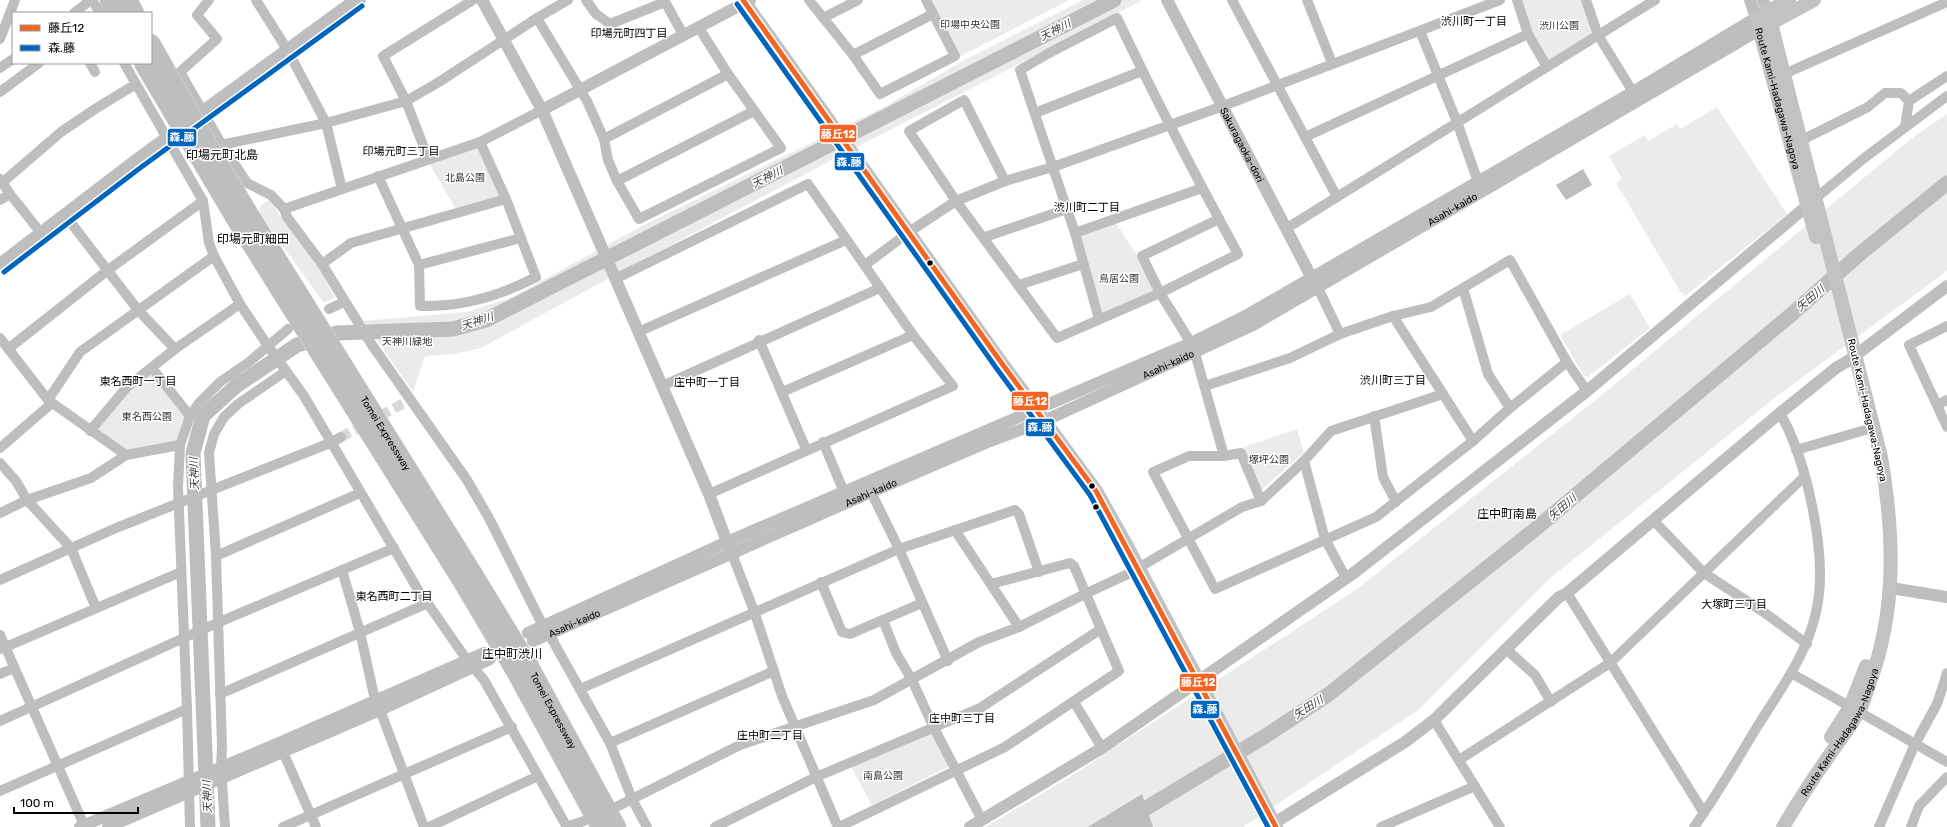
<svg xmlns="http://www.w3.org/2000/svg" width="1947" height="827" font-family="Rubik,'Noto Sans JP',sans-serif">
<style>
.green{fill:#ebebeb}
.water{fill:#bdbdbd}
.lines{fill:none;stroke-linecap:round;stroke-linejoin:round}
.river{stroke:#bdbdbd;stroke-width:15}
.minor-tunnel{stroke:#d9d9d9;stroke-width:10;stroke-dasharray:10 5;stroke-linecap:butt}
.primary-casing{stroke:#dbdbdb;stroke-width:16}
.motorway-casing{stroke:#dbdbdb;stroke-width:19}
.minor{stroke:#bebebe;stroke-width:10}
.tertiary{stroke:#bebebe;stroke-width:12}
.secondary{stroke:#c2c2c2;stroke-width:14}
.primary{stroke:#bebebe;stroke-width:15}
.motorway{stroke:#bebebe;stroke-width:18}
.motorway-bridge-casing{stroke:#dbdbdb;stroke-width:19;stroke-linecap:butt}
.motorway-bridge{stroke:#bebebe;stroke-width:18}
.bus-1-casing{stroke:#fff;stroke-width:8}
.bus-2-casing{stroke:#fff;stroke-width:8}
.bus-1{stroke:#f26522;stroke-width:5}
.bus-2{stroke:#0065bd;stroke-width:5}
.bus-dot{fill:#000;stroke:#fff;stroke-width:1.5}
.labels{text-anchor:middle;stroke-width:3;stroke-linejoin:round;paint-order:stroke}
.park-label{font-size:10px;fill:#313131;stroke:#fff}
.street-label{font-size:10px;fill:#000;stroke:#fff}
.neighbourhood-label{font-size:11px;fill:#000;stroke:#fff}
.water-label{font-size:11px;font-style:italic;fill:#424242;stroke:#fff}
.quarter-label{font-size:12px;fill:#000;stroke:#fff}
.line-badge{stroke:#fff;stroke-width:1.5}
.badge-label{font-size:11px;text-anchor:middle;font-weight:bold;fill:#fff}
</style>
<rect width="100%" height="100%" fill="#fff"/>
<g class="green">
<path d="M931,0H1069L959,57Z"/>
<path d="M1083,0H1143L843,154L622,271L481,348L454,354L425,356L413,392L364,321L467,312L510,298L642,226L886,106L959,63Z"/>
<path d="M1522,0H1581L1594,34L1548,61L1532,33Z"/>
<path d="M1717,107L1787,214L1685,296L1680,291L1616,183L1622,179L1609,156L1645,135L1648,141L1677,124L1680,129Z"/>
<path d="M1947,114V271L1777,396L1549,579L1418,710L1243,827H985L1065,780L1357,589L1598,398L1912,138Z"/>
<path d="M478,146L499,196L455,208L429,163Z"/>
<path d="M269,200L318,267L335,297L324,303L260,215V206Z"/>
<path d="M1116,223L1138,257L1157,291L1103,313L1079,235Z"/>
<path d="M1630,294L1650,328L1588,377L1584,376L1560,335Z"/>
<path d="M152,373L186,415L181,424L176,441L126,451L95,429L134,385Z"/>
<path d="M1297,429L1304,453L1260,491L1244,447Z"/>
<path d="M932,733L950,766L872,805L850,765Z"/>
</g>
<g class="water">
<path d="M1583,169L1592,185L1566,200L1556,185Z"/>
<path d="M1142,794L1153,827H1088Z"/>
</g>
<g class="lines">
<g class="river">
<path d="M208,827L193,453L203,416L236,386L297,345L337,333L453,329L486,320L1114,0"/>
<path d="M1115,827L1267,735L1329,694L1533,531L1792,314L1862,252L1947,183"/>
</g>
<path class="minor-tunnel" d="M341,437L404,403"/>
<defs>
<path id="primary" d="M0,266L136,162L358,0"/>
<g id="motorway">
<path d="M109,0L116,13"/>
<path d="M128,0L135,13"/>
<path id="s5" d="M247,210L473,573L529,665L617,827"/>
<path d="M234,217L461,580L516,673L600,827"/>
</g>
</defs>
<use href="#primary" class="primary-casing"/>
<use href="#motorway" class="motorway-casing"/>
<g class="minor">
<path d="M92,0L100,13"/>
<path d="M209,0L197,15L217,39L180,72L222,145L247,183L271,195L284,209L287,217L322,264L372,345L467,480L489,518L543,626"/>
<path d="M256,0L288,51L326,123L342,189"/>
<path d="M586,0L596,14L610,24L665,2"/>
<path d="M664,0L684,36"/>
<path d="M809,0L853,55L880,94L955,56L926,0"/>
<path d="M1232,0L1337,197"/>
<path d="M1307,0L1332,63"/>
<path d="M1517,0L1528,34L1547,67"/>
<path d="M1586,0L1598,35L1633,92"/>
<path d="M74,13L91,0"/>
<path d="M537,18L587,101L604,139L608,160L617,181L639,219L781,148L728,74L699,28"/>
<path d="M823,18L858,0"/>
<path d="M1420,31L1457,122L1478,182"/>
<path d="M0,39L15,0"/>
<path d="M853,55L933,14"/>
<path d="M90,63L95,72"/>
<path d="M124,63L203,201L209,243L214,256L240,304L268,346L304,396L417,588L467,660L484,680L567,827"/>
<path d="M0,68L13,59"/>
<path d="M1784,74L1947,2"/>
<path d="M0,92L39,63"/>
<path d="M1035,113L1142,71"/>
<path d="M1905,127L1909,101L1947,76"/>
<path d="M1305,137L1528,34"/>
<path d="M604,139L728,74"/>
<path d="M1802,140L1868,107L1885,93H1901L1909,101"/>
<path d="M216,146L326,123L406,101L439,82L537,18L568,0"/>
<path d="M428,158L406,101L383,56L473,0"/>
<path d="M378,176L419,265L420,306C461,307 500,296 536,277L506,199L480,142"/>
<path d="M0,179L10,194L41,233"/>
<path d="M617,181L754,111"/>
<path d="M1005,181L964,100L909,131L956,201L1057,338L1160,293L1238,254C1196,177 1155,98 1117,18L1049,53L1020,70L1075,233L1099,319"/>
<path d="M3,182L61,132L95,109L136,84"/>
<path d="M1816,198L1863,159L1947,96"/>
<path d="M0,200L10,194"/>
<path d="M284,209L480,142L542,110"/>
<path d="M65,215L138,310L175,349"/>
<path d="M1287,228L1655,0"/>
<path d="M1075,233L1202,188"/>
<path d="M985,237L1067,209"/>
<path d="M322,264L351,243L506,199"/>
<path d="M419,265L521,238"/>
<path d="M865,265L909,232L956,201L1005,181L1053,167L1223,106L1500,0"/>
<path d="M615,279L808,184L913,335L953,386L709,494"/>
<path d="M1019,285L1083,264"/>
<path d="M1318,288L1340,334"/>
<path d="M1463,288L1488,374L1510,408"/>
<path d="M329,309L344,302"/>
<path d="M1393,316L1473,441"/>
<path d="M1947,326L1909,345L1947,427"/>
<path d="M638,332L846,240"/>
<path d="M0,338L48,400L126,455"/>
<path d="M759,340L806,449"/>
<path d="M1191,343L1160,293L1142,256L1219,219"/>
<path d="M8,349L108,270L203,201"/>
<path d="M1195,353L1224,456"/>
<path d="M152,368L190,416"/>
<path d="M662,386L880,288"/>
<path d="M1205,386L1290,358L1340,334L1393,316L1431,307L1510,260L1567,362L1587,391"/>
<path d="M782,392L913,335"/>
<path d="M48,400L80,352L214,256"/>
<path d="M1937,405L1947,400"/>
<path d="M1374,416L1383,477L1396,502"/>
<path d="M90,431L127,387L175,349L240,304"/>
<path d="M823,442L844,492"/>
<path d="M0,448L52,403"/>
<path d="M1796,450L1865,430"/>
<path d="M1304,461L1325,539L1346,578"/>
<path d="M0,463L16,481L27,500L71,548L96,608"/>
<path d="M871,492L899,549L948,661"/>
<path d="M1261,501L1241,453L1224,456H1189L1153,472L1215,589L1376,517L1473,441L1510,408L1567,362"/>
<path d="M0,513L27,500L91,478L126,455L180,445"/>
<path d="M1653,520L1704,573L1765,613L1807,644"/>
<path d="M955,530L1019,627"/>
<path d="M732,554L754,611L782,696L838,827"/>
<path d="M216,556L360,493"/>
<path d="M342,570L360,632L375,700"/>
<path d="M0,580L116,528L330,443L341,437"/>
<path d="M821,582L842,632L850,634L922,603"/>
<path d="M1567,593L1704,813"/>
<path d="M883,620L896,653L912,680L934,728L982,820"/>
<path d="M549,634L610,743L632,799L647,827"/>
<path d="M0,635L84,825"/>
<path d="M1,649L181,572"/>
<path d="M1506,649L1535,675L1551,702"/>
<path d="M1791,673L1947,762"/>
<path d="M0,674L14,668"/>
<path d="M580,689L899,549L1015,510L1019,514L1039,572"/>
<path d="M220,694L428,603"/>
<path d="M1074,702L1102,748"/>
<path d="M380,710L424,827"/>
<path d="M1434,720L1500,827"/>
<path d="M0,721L217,623L394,548"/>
<path d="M610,743L774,671"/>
<path d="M283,752L316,827"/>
<path d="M1459,760L1610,663L1805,476"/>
<path d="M0,791L187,709"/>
<path d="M618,806L740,745L874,700L979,642L1019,627L1087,593L1128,574L1242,507L1261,501L1304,461L1331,431L1443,394"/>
<path d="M190,827L187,709L178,487L180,445L190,416L199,403L220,382L249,362L288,329"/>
<path d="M225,827L221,767L222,746L216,556L209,453L214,434L224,417L238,404L286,371"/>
<path d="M283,827L512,727"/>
<path d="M429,827L538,776"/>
<path d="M566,827L584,821"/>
<path d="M715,827L816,777L980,708L1101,629"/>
<path d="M839,827L1005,747L1119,671L1074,566L1070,563L991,584"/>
<path d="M1381,827L1475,786"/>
<path d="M1694,827C1717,795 1737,760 1757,727C1780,690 1807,655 1816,612C1829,559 1807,460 1780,413"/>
<path d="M1879,827L1915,744L1937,704L1947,673"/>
<path d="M1911,827L1919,806L1947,777"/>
</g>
<g class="tertiary">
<path d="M482,0L542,110L709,494L730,550"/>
<path id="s1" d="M1167,0L1315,284"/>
<path d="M542,110L750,0"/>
<path d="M1891,588L1947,597"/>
<path d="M528,633L727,542L1191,343L1249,314L1633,92L1756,18L1750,0"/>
<path id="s2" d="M533,641L871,492L990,441L1044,421L1253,325L1771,23L1763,0"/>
<path d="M1274,823L1405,742L1434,720L1559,597L1567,593L1780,413L1836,368L1848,361L1947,286"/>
<path d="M80,827L279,743L484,653"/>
<path d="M108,827L380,710L490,659"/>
<path d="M970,827L1102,748L1355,572L1587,391L1814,200"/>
</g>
<g class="secondary">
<path d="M743,0L1003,365L1096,491L1128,548L1276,827"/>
<path id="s3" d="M1789,0L1756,18L1816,237"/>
<path d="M1831,737L1850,707L1866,666"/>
<path id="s4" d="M1783,827C1798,802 1814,777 1831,753C1840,740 1850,727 1858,713C1864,704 1866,692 1870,682C1897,609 1894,533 1881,457L1771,23L1814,0"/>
</g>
<use href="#primary" class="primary"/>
<use href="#motorway" class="motorway"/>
<defs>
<g id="motorway-bridge">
<path d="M151,43L215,157L247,210"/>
<path d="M143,63L234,217"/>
</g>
</defs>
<use href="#motorway-bridge" class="motorway-bridge-casing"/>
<use href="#motorway-bridge" class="motorway-bridge"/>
<defs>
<path id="bus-1" d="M743,0L1003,365L1096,491L1276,827"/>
<g id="bus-2">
<path d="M737,4L997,369L1090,495L1268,827"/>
<path d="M4,272L140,168L362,6"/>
</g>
</defs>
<use href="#bus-1" class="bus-1-casing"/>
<use href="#bus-2" class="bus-2-casing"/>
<use href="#bus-1" class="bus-1"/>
<use href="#bus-2" class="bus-2"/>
</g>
<g class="bus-dot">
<circle cx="930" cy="263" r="3.5"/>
<circle cx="1092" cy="486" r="3.5"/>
<circle cx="1096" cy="507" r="3.5"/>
</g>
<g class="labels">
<g class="park-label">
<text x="970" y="28">印場中央公園</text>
<text x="1559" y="29">渋川公園</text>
<text x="465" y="181">北島公園</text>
<text x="1119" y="282">鳥居公園</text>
<text x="407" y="345">天神川緑地</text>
<text x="147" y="420">東名西公園</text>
<text x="1269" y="463">塚坪公園</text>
<text x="883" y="779">南島公園</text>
</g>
<g class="street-label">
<text dy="4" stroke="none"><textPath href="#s3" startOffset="121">Route Kami-Hadagawa-Nagoya</textPath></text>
<text dy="4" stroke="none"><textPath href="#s1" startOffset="163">Sakuragaoka-dori</textPath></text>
<text dy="4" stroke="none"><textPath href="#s2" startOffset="1017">Asahi-kaido</textPath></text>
<text dy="4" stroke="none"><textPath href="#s2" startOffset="693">Asahi-kaido</textPath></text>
<text transform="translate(1868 410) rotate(77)" y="4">Route Kami-Hadagawa-Nagoya</text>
<text dy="4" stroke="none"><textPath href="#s5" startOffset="263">Tomei Expressway</textPath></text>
<text dy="4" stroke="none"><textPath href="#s2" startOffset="369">Asahi-kaido</textPath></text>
<text dy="4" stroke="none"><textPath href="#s2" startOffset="45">Asahi-kaido</textPath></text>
<text dy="4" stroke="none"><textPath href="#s5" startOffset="587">Tomei Expressway</textPath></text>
<text dy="4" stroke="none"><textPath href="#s4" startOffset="111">Route Kami-Hadagawa-Nagoya</textPath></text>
</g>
<g class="neighbourhood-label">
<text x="1474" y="25">渋川町一丁目</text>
<text x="629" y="37">印場元町四丁目</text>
<text x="401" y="155">印場元町三丁目</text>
<text x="1087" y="211">渋川町二丁目</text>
<text x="1393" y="384">渋川町三丁目</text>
<text x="138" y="385">東名西町一丁目</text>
<text x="707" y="386">庄中町一丁目</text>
<text x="394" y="600">東名西町二丁目</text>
<text x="1734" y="608">大塚町三丁目</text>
<text x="962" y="722">庄中町三丁目</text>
<text x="770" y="739">庄中町二丁目</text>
</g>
<g class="water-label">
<text transform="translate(1055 30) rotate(-27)" y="4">天神川</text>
<text transform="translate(767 177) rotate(-27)" y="4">天神川</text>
<text transform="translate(1810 298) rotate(-40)" y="4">矢田川</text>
<text transform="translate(477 321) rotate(-18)" y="4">天神川</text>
<text transform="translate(194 474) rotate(-92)" y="4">天神川</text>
<text transform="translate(1562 507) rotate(-40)" y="4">矢田川</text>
<text transform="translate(1308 707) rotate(-32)" y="4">矢田川</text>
<text transform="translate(207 797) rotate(-92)" y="4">天神川</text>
</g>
<g class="quarter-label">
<text x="222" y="159">印場元町北島</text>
<text x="253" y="243">印場元町細田</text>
<text x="1507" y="518">庄中町南島</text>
<text x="512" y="658">庄中町渋川</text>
</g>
</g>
<g class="line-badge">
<rect x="819" y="124" width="38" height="19" rx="4" fill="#f26522"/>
<rect x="167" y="128" width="30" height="19" rx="4" fill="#0065bd"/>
<rect x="834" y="152" width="31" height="19" rx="4" fill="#0065bd"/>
<rect x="1011" y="391" width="38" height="20" rx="4" fill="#f26522"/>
<rect x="1025" y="418" width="30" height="19" rx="4" fill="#0065bd"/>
<rect x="1179" y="673" width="38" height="19" rx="4" fill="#f26522"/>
<rect x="1190" y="700" width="30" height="19" rx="4" fill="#0065bd"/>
</g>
<g class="badge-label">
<text x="838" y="138">藤丘12</text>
<text x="182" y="141">森.藤</text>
<text x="849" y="166">森.藤</text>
<text x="1030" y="405">藤丘12</text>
<text x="1040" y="431">森.藤</text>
<text x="1198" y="686">藤丘12</text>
<text x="1205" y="713">森.藤</text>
</g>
<rect x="12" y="12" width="140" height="52" fill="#ffffff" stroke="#999999"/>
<rect x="20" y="25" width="20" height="6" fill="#f26522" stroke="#999999"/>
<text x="48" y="32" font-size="12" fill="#000000">藤丘12</text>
<rect x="20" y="45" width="20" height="6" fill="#0065bd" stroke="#999999"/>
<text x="48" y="52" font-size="12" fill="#000000">森.藤</text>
<path d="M14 807v6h124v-6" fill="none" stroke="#000000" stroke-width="2"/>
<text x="20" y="807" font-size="12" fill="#000000" stroke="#ffffff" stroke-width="3" paint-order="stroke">100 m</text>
</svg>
